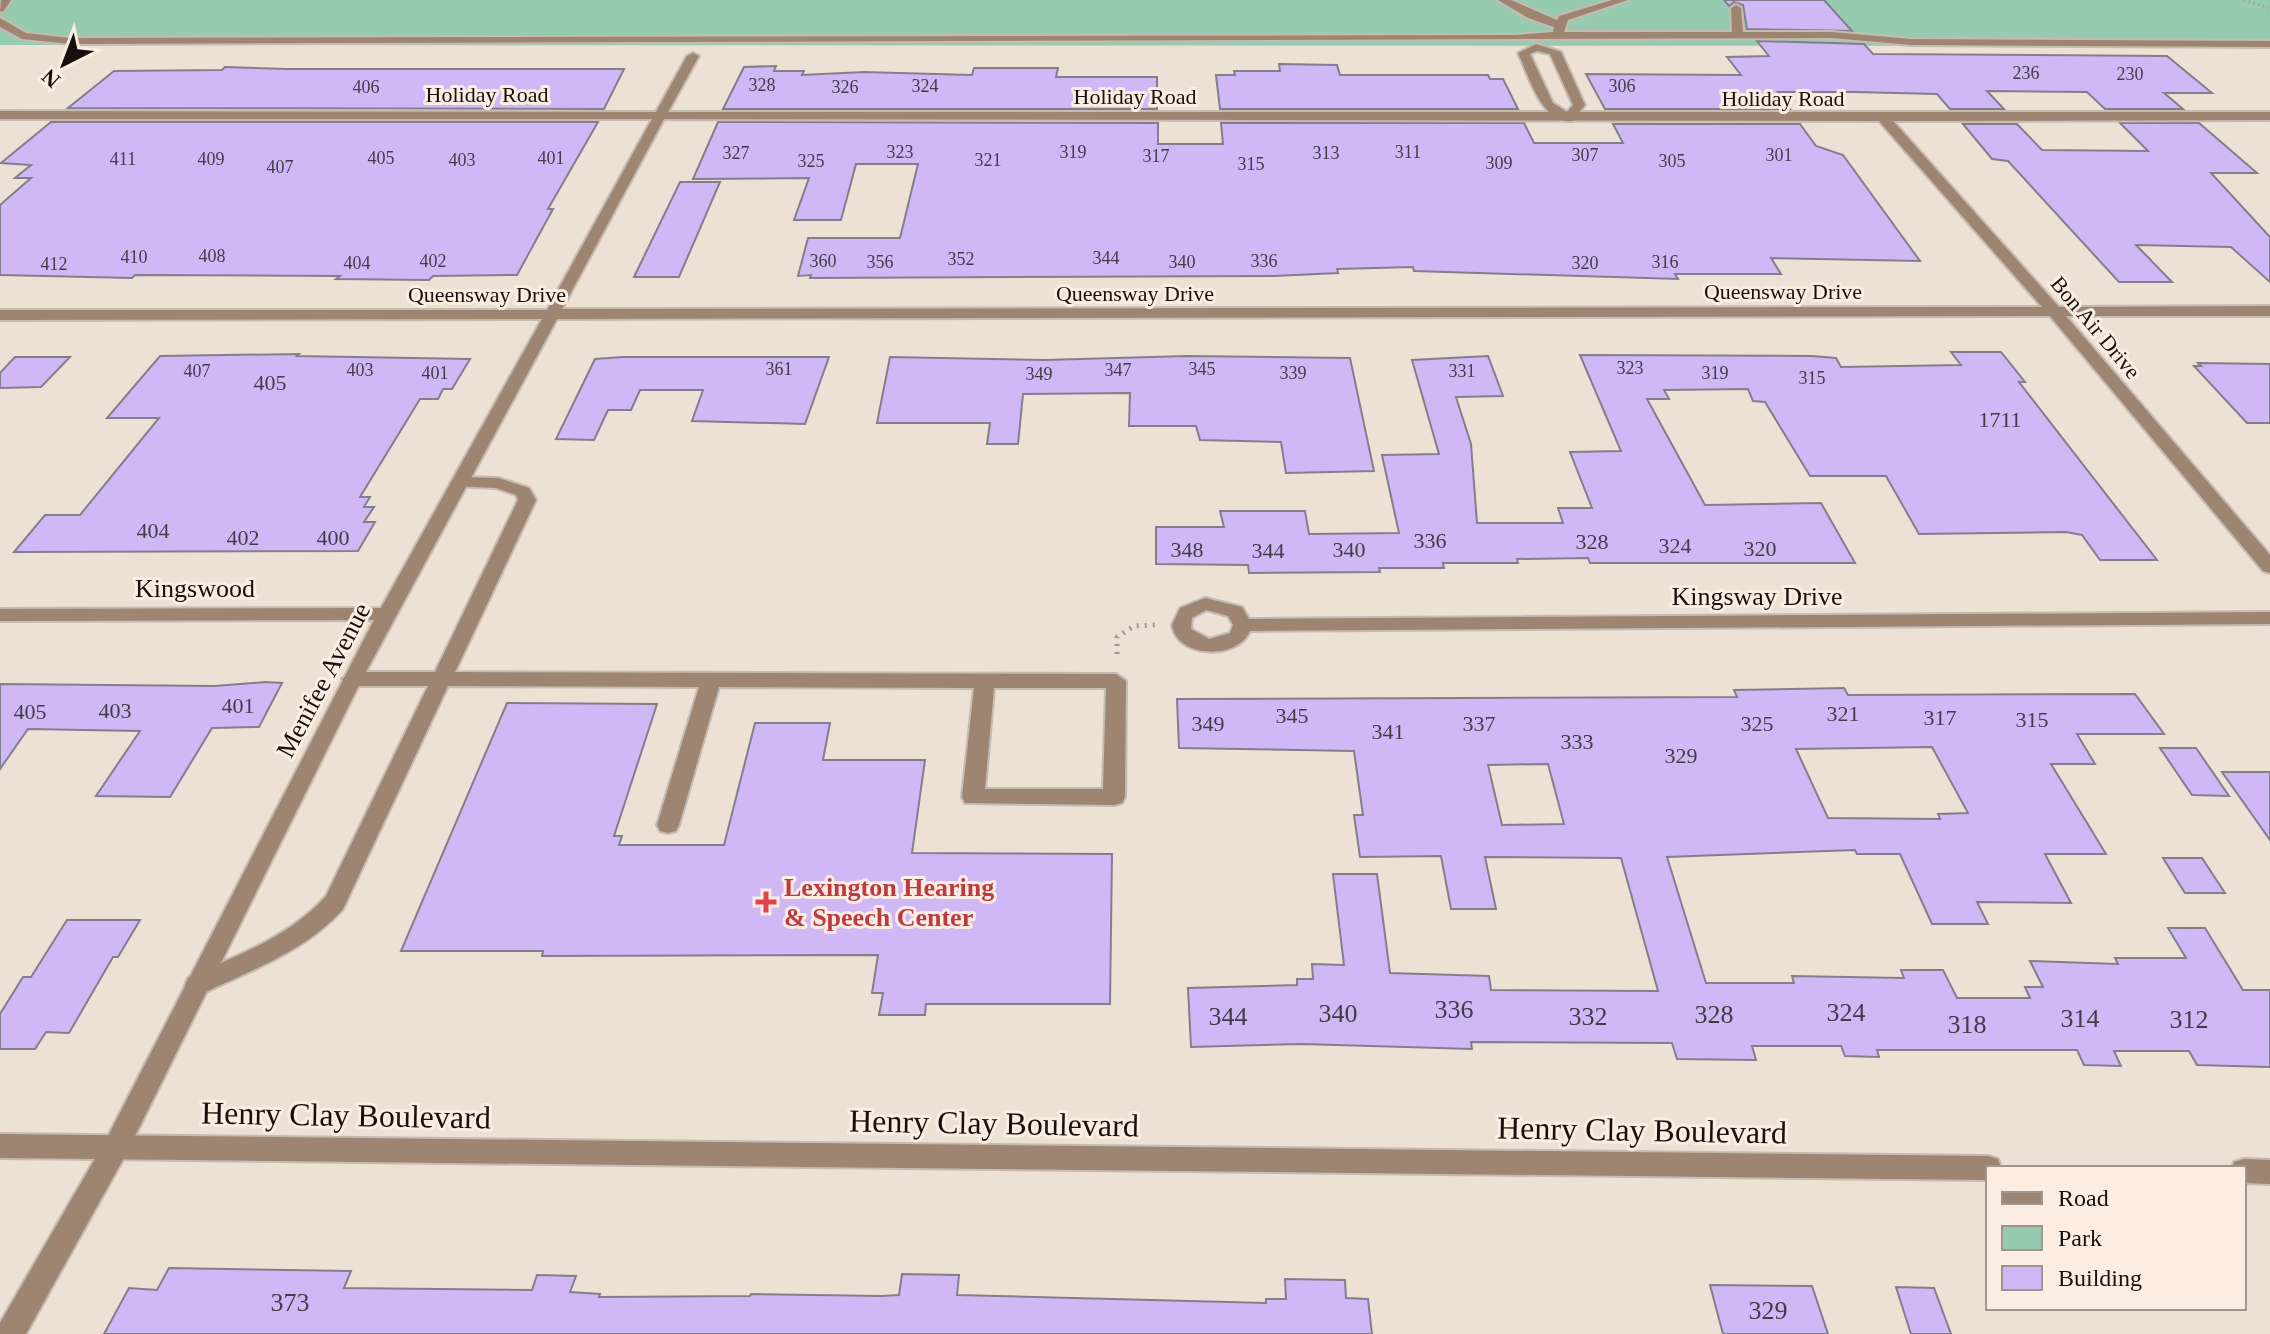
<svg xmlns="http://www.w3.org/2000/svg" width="2270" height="1334" font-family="Georgia,serif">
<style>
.green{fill:#96cbb0}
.building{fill:#d0b8f7;stroke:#837e8c;stroke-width:2;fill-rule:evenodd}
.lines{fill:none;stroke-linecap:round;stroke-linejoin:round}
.service-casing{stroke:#c6bbb1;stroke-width:4}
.minor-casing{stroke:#c6bbb1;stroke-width:4}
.tertiary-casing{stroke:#c6bbb1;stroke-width:4}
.path-far1{stroke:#a39991;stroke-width:3;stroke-dasharray:1 4;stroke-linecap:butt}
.path{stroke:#a39991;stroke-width:5;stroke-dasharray:2 6;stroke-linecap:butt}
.service{fill:#9d8572;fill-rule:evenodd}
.minor{fill:#9d8572;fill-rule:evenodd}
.tertiary{fill:#9d8572;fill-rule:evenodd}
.health-dot{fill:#e0444e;stroke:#fbede2;stroke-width:3}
.labels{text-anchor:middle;stroke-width:6;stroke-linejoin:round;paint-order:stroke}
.far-number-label{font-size:18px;fill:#443b48}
.far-street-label{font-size:22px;fill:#16110e;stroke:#fbede2}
.number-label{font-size:22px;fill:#443b48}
.street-label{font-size:26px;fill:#16110e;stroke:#fbede2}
.health-label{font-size:26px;font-weight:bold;fill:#be3a42;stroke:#fbede2;text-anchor:start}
.near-number-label{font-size:26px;fill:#443b48}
.near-street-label{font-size:32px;fill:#16110e;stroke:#fbede2}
</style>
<rect width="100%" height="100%" fill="#ede0d5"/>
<path class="green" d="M0,0H2270V46L0,45Z"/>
<g class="building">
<path d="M1724,0H1824L1852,31L1747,29L1743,5L1734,2L1729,6Z"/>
<path d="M1757,41L1864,44L1873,54L2167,56L2212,93H2164L2183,109H2105L2087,92L1987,91L2004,109H1950L1937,94L1855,92H1778L1790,109H1605L1586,74L1741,75L1727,57L1769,56Z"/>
<path d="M1279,64L1337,65L1340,75H1488L1490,79H1503L1518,109H1220L1216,75H1235L1234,71H1280Z"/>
<path d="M776,66L774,71H804L802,75L864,72L972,75L974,68H1058L1056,77H1157V109H723L744,67Z"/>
<path d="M225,67L287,69H624L604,109L68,108L114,71L222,70Z"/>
<path d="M51,122H598L548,209H553L517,275L433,276L429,280L336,279L340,276L135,275L132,278L0,275V205L31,178H15L31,165L1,163Z"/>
<path d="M718,122L1158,123V144H1223L1221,123H1524L1534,143H1623L1613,124H1800L1816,146L1843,155L1920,261L1771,258L1781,274H1675L1678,279L1414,271L1413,267L1337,269L1338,273L1274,276L810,278L811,275L798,276L808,238H900L918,164H856L841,220H794L809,178L693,179Z"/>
<path d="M2120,123H2199L2257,173H2211L2270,237V282L2231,247L2136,245L2172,282H2119L2008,161L1992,159L1963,124H2017L2042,150L2148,151Z"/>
<path d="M680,182H720L679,277H634Z"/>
<path d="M1951,352H2001L2025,382H2019L2157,560H2100L2082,535L2066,532L1919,534L1886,476H1810L1765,402L1753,401L1748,389L1664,390L1669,399H1647L1705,505L1821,503L1855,563H1590L1588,558L1517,559L1518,563H1443L1444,568H1379L1380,572L1249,573L1248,565L1156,564V527H1224L1220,511H1305L1309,534L1399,533L1382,455L1439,454L1412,360L1488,356L1503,396L1456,397L1471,444L1477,523H1563L1558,508H1592L1570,452L1621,451L1580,355L1812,356L1836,358L1841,367L1961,365Z"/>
<path d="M299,354L297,356L470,359L452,389H443L438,399H420L360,497H370L364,507H374L364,522H375L358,551L14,552L45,515H80L159,418H107L160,356Z"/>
<path d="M1187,356L1350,358L1374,471L1286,473L1281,442L1200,440L1196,426H1129L1130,393L1023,394L1018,444H987L990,423H877L890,357L1045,360Z"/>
<path d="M15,357H70L41,387L0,388V373Z"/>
<path d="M623,357H829L805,424L692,421L703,390H640L631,410H608L594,440L556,439L595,359Z"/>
<path d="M2198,363L2270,364V423H2247L2194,366H2201Z"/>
<path d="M265,682L282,683L259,727L212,728L170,797L96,796L140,731L28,729L0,769V684L215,686Z"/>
<path d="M1844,688L1848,695L2135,694L2164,734H2077L2095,764H2051L2106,854H2045L2071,903L1977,902L1988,924H1932L1900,854H1857L1855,850L1667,857L1706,983H1794L1792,976L1904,978L1901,970H1943L1957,998H2030L2025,987H2043L2030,961L2118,964L2115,958H2186L2168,928H2205L2243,990H2270V1067L2197,1065L2189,1051H2114L2121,1066L2084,1065L2077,1050H1877L1879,1057L1845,1056L1841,1046H1752L1756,1060L1677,1059L1672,1043L1471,1042L1472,1049L1302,1044L1191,1047L1188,988L1297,985V979H1313L1312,964L1344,965L1333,874H1377L1390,973L1489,976L1491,990L1658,991L1621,858L1485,857L1496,909H1451L1441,856L1360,857L1354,815H1363L1354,751L1179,748L1177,699L1737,697L1734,690ZM1932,747L1968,813L1938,814L1940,819L1828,818L1796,749ZM1548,764L1564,824L1502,825L1488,765Z"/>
<path d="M507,703L657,704L614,836H622L619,845H724L755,723H830L823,760H925L912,853L1112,854L1110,1004H926L925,1015H879L883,993H872L878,955L542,956L543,951H401Z"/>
<path d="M2160,748H2196L2229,796L2192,795Z"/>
<path d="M2222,772H2270V840Z"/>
<path d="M2163,858H2202L2225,893H2185Z"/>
<path d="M67,920H140L118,957H113L69,1033L46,1032L35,1049H0V1014L23,977H31Z"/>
<path d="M169,1268L351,1271L344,1288L532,1290L537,1275L576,1276L570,1292L600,1294L599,1297L750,1296L751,1294L882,1296L899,1295L902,1274L959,1275L957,1295L1266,1303V1299H1286L1285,1279L1345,1280L1346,1298L1368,1299L1372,1334H104L129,1288L157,1290Z"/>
<path d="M1710,1285L1812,1286L1828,1334H1723Z"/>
<path d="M1896,1287L1934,1288L1951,1334H1911Z"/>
</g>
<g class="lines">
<defs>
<g id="service">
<path d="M11,0L4,11L0,12L1,0Z"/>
<path d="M1498,0H1511L1557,20L1559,16L1612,0H1628L1568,20L1564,32H1732L1731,8L1736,5L1741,8L1743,32H1832L1911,39L2270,41V47L1911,45L1832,38L70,44L22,39L0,27V18L26,33L70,38L1515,35L1553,32L1554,27L1528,18Z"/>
<path d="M1536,44L1561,52L1585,105L1572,121C1541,123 1529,76 1518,53ZM1537,51L1550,54L1573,105L1567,112L1553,103L1530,54Z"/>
<path d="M460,477L498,478L529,488L536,500L455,672L1116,674L1126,681L1125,797L1122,803L1114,805L965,803L962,797L974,688L719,687L679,825L676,831L668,833L660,831L657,825L699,687L448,686L343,909C307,950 254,969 206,992L197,995L188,992L185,985L188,978C237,955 290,937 326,896L428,686H352L342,679L352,672H435L518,500L516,495L496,488L454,486L451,482ZM994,688H1106L1103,789H985Z"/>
</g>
<g id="minor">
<path d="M693,53L699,56L668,112H2270V120L1893,121L2059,307L2270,306V316H2066L2270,555V573L2263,571L2050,316L557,319L362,679L125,1156L26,1334H0V1323L107,1138L374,620L0,621V609L381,608L542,319L0,320V310H547L652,119H0V111L656,112L687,56ZM664,119L1879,121L2042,307L562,309Z"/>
<path d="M1205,598L1242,607L1249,619L2270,612V624L1250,631C1238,660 1177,659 1172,625L1180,608ZM1206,610L1228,616L1233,625L1230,633L1209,639L1191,629L1192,618Z"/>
</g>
<g id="tertiary">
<path d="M0,1134L1988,1156L1998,1159L2001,1168H1988V1180L0,1158Z"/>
<path d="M2244,1159L2270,1160V1184L2244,1183V1168H2232L2234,1162Z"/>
</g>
</defs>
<use href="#service" class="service-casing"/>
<use href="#minor" class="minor-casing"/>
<use href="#tertiary" class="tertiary-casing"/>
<path class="path-far1" d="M2244,0L2270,8"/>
<path class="path" d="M1117,654V637L1134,626L1155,625"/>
<use href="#service" class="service"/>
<use href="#minor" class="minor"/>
<use href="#tertiary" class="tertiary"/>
</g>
<path class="health-dot" d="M762 890h8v8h8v8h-8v8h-8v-8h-8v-8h8z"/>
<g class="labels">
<g class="far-number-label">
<text x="2026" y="79">236</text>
<text x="2130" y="80">230</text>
<text x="762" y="91">328</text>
<text x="925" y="92">324</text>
<text x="1622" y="92">306</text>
<text x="366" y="93">406</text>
<text x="845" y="93">326</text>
<text x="900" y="158">323</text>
<text x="1073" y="158">319</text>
<text x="1408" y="158">311</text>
<text x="736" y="159">327</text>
<text x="1326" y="159">313</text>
<text x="1585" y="161">307</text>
<text x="1779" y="161">301</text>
<text x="1156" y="162">317</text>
<text x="381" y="164">405</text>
<text x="551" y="164">401</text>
<text x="123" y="165">411</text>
<text x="211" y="165">409</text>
<text x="462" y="166">403</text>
<text x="988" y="166">321</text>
<text x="811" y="167">325</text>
<text x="1672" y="167">305</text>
<text x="1499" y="169">309</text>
<text x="1251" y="170">315</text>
<text x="280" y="173">407</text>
<text x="212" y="262">408</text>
<text x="134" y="263">410</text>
<text x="1106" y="264">344</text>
<text x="961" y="265">352</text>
<text x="433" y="267">402</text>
<text x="823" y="267">360</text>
<text x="1264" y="267">336</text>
<text x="880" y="268">356</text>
<text x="1182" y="268">340</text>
<text x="1665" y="268">316</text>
<text x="357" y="269">404</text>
<text x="1585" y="269">320</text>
<text x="54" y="270">412</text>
<text x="1630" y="374">323</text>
<text x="779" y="375">361</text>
<text x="1202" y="375">345</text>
<text x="360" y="376">403</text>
<text x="1118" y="376">347</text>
<text x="197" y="377">407</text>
<text x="1462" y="377">331</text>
<text x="435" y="379">401</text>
<text x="1293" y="379">339</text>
<text x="1715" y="379">319</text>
<text x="1039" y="380">349</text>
<text x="1812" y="384">315</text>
</g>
<g class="far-street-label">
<text x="487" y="102">Holiday Road</text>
<text x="1135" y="104">Holiday Road</text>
<text x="1783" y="106">Holiday Road</text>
<text x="1783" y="299">Queensway Drive</text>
<text x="1135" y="301">Queensway Drive</text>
<text x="487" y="302">Queensway Drive</text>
<text transform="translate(2096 327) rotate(50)" y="8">Bon Air Drive</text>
</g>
<g class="number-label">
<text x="270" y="390">405</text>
<text x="2000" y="427">1711</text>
<text x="153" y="538">404</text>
<text x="243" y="545">402</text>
<text x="333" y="545">400</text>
<text x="1430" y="548">336</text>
<text x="1592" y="549">328</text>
<text x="1675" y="553">324</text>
<text x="1760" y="556">320</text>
<text x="1187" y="557">348</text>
<text x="1349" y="557">340</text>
<text x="1268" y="558">344</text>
<text x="238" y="713">401</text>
<text x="115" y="718">403</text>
<text x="30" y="719">405</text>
<text x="1843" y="721">321</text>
<text x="1292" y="723">345</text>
<text x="1940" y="725">317</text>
<text x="2032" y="727">315</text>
<text x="1208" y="731">349</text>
<text x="1479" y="731">337</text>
<text x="1757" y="731">325</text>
<text x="1388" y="739">341</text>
<text x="1577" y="749">333</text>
<text x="1681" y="763">329</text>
</g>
<g class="street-label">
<text x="195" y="597">Kingswood</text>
<text x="1757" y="605">Kingsway Drive</text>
<text transform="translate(323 680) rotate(-62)" y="9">Menifee Avenue</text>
</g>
<g class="health-label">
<text x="784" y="896">Lexington Hearing<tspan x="784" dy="30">&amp; Speech Center</tspan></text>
</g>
<g class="near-number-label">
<text x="1454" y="1018">336</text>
<text x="1846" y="1021">324</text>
<text x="1338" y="1022">340</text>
<text x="1714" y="1023">328</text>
<text x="1228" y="1025">344</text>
<text x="1588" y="1025">332</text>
<text x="2080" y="1027">314</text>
<text x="2189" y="1028">312</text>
<text x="1967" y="1033">318</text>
<text x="290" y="1311">373</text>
<text x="1768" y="1319">329</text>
</g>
<g class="near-street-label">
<text transform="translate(346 1115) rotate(1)" y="11">Henry Clay Boulevard</text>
<text transform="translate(994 1123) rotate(1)" y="11">Henry Clay Boulevard</text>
<text transform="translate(1642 1130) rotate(1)" y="11">Henry Clay Boulevard</text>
</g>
</g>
<rect x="1986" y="1166" width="260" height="144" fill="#fbede2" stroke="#9f958d" stroke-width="2"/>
<rect x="2002" y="1192" width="40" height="12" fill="#9d8572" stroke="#9f958d" stroke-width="2"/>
<text x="2058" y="1206" font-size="24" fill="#16110e">Road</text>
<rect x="2002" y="1226" width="40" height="24" fill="#96cbb0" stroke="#9f958d" stroke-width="2"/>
<text x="2058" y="1246" font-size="24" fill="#16110e">Park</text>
<rect x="2002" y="1266" width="40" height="24" fill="#d0b8f7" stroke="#9f958d" stroke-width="2"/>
<text x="2058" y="1286" font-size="24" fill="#16110e">Building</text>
<g transform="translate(64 64) rotate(222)" stroke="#fbede2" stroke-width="6" paint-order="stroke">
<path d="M0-6L14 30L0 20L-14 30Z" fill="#16110e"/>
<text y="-12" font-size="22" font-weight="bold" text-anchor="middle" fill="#16110e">N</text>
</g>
</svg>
